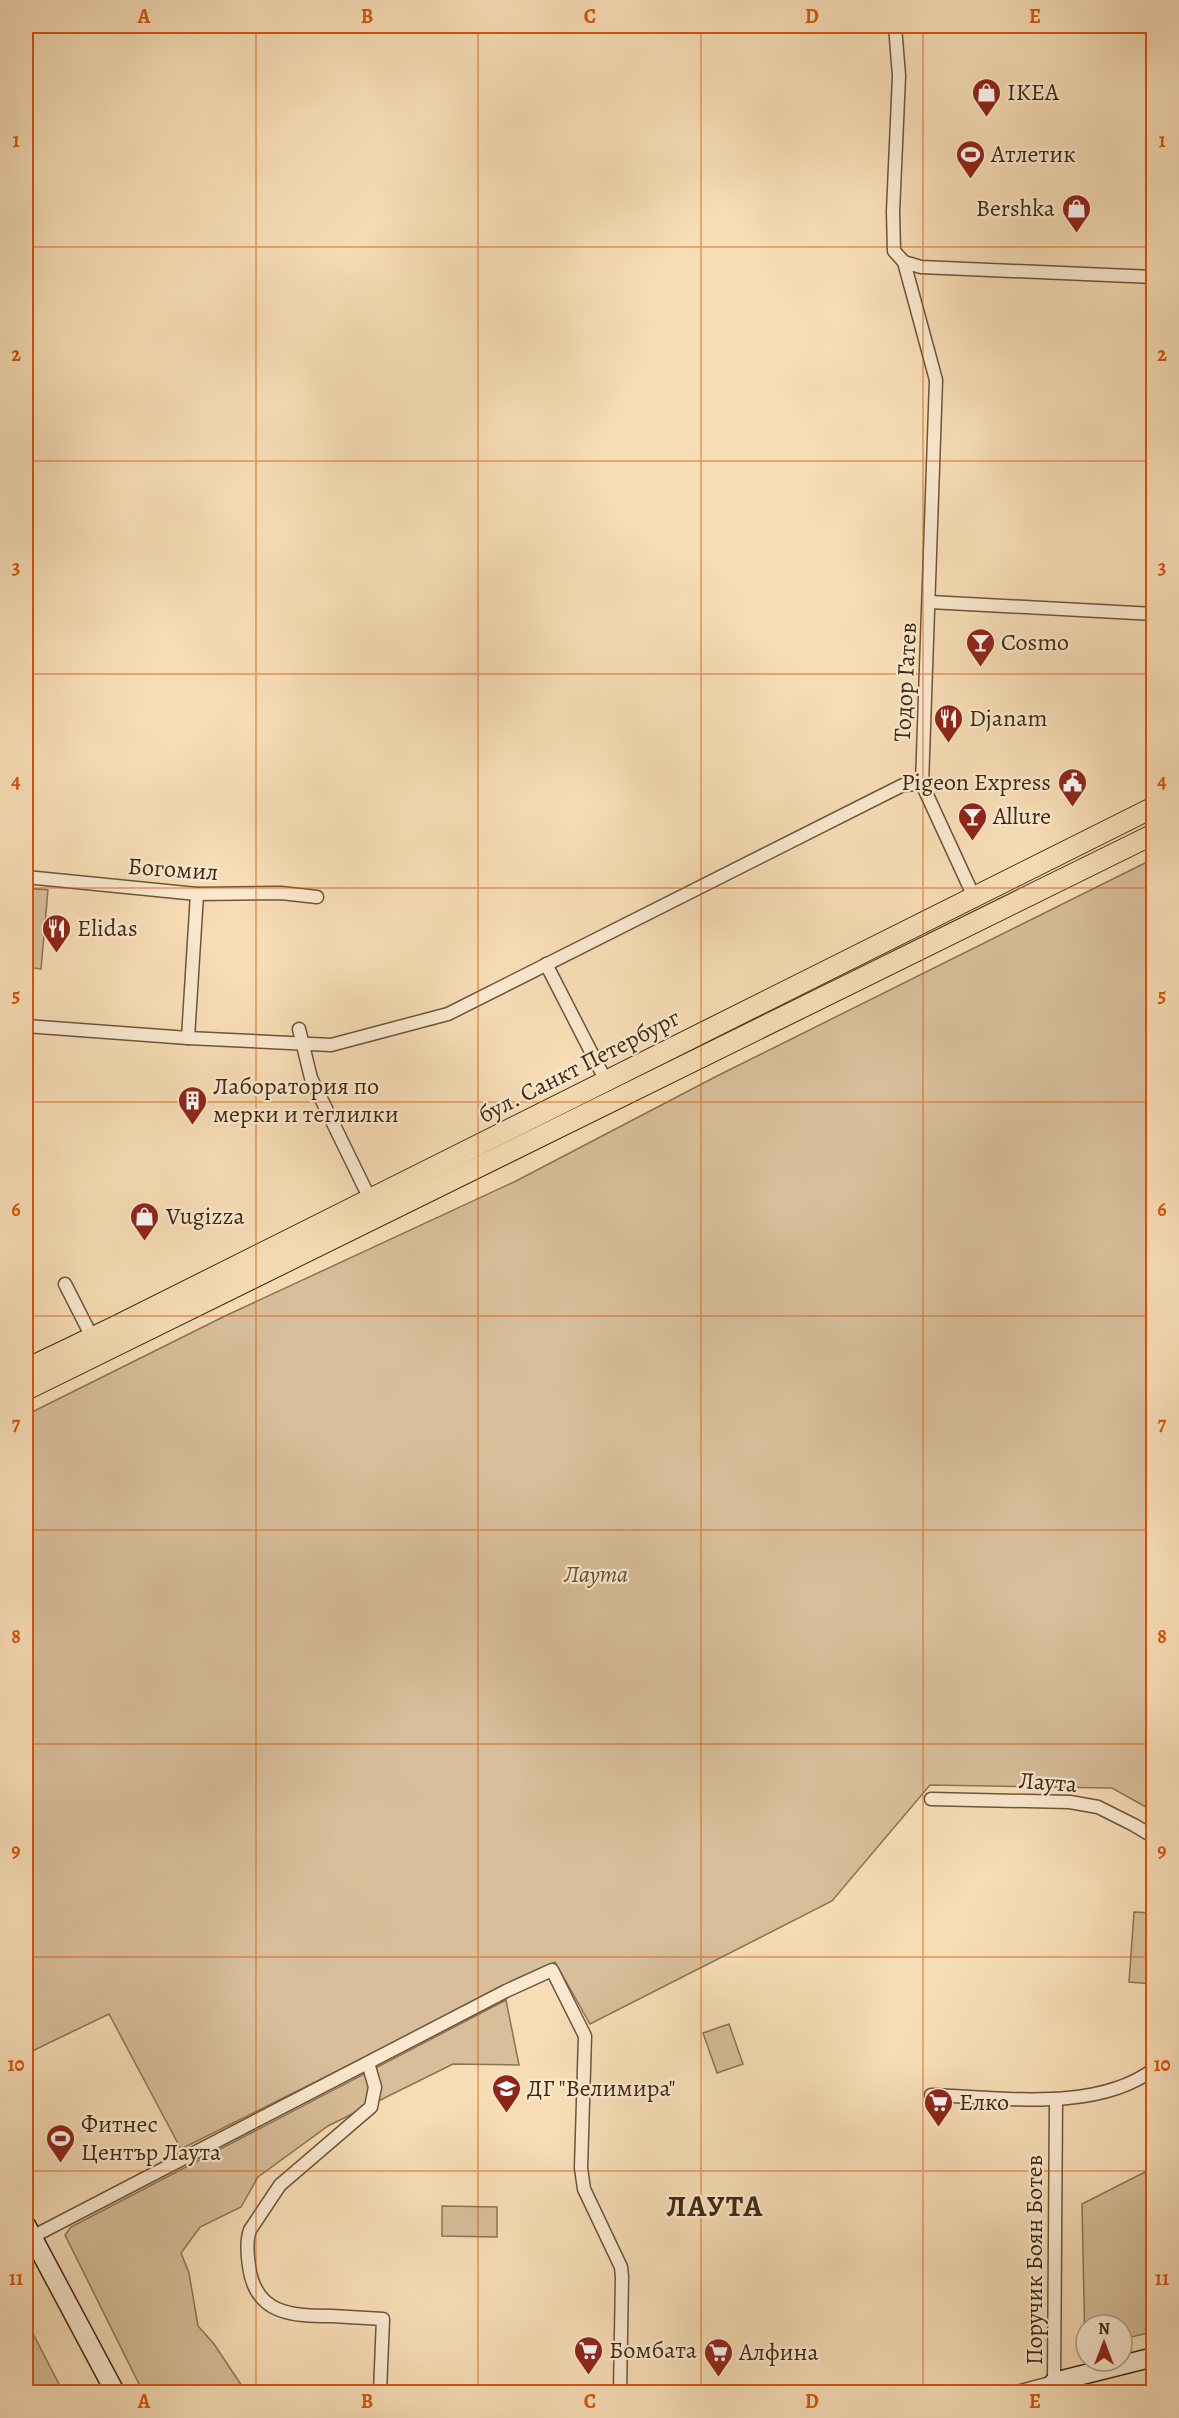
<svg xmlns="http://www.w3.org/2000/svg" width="1179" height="2418" font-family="Alegreya,serif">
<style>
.green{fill:#d8be9a;stroke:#8c7355;stroke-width:1.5}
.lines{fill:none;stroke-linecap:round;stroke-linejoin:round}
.street-casing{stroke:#6d553a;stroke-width:15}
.secondary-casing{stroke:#3f2810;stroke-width:21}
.primary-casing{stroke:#3f2810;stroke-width:22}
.street{stroke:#fae9d0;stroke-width:12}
.secondary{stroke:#fae9d0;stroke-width:18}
.primary{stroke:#f7ddb6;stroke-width:20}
.grid{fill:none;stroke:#d7540c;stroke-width:1.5;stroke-opacity:0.55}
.labels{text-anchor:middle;stroke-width:4.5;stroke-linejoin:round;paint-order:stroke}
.poi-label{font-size:24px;fill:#3f2810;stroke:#fae9d0;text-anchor:start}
.street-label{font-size:24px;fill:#3f2810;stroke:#fae9d0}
.park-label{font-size:24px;font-style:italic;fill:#654e32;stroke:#fae9d0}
.district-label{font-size:30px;font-weight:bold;letter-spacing:1.5px;fill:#3f2810;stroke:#fae9d0}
.neatline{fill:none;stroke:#d7540c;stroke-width:2}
.grid-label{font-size:20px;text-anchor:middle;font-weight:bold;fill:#d7540c}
</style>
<rect width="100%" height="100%" fill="#f7ddb6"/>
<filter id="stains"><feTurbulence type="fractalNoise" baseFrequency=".00333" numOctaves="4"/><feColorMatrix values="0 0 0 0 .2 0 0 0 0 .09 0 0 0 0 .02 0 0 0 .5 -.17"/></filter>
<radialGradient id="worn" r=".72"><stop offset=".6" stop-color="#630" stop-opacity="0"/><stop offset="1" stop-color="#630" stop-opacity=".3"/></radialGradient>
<g class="green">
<path d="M1153,859V1811L1112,1788L930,1785L832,1901L590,2024L555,1962L181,2149L109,2014L26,2054V1415L225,1316L516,1181L715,1077Z"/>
<path d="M26,888L48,890L41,969L26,967Z"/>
<path d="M1134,1912L1153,1913V1984L1129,1982Z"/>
<path d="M506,2000L519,2065L453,2064L328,2126L258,2177L241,2207L200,2227L181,2253L189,2273L198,2326L214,2344L246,2392H143L65,2235L71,2227Z"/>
<path d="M729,2024L743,2064L717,2073L703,2033Z"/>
<path d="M1153,2168V2332L1122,2339V2325H1086L1085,2349L1082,2204Z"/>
<path d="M442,2206L497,2207V2237L442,2236Z"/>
<path d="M26,2320L63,2392H26Z"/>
</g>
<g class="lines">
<defs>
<g id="street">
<path d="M895,26L899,76L893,212L894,251L904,262L921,267L1154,277"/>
<path d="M904,262L936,380L922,784L974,897"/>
<path d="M930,602L1154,614"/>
<path d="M26,877L197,894L281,893L317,897"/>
<path d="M546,964L606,1081"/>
<path d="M26,1026L188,1038L331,1045L448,1014L903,785L922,784"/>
<path d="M299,1029L311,1078L370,1199"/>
<path d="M188,1038L197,894"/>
<path d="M65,1284L95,1343"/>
<path d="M931,1799L1070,1802L1098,1807L1134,1825L1154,1837"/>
<path d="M368,2063L375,2087L371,2107L280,2185L250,2230C246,2241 247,2253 249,2266C255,2315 293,2316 332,2316C349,2317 366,2318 383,2319L380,2392"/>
<path d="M931,2095C1000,2097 1096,2113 1154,2069"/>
<path d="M32,2237L506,1991L552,1970L585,2036L581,2168L584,2189L621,2267L622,2277L620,2392"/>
<path d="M1017,2392L1054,2382L1056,2099"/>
</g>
<g id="secondary">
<path d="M26,2225L115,2392"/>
<path d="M1054,2382L1154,2357"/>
</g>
<g id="primary">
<path d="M26,1369L114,1327L1154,807"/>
<path d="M26,1390L1154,834"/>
</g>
</defs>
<use href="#street" class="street-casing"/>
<use href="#secondary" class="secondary-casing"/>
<use href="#primary" class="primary-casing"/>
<use href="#street" class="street"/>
<use href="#secondary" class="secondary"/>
<use href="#primary" class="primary"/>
</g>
<path class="grid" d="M256,26V2392M478,26V2392M701,26V2392M923,26V2392M26,247H1154M26,461H1154M26,674H1154M26,888H1154M26,1102H1154M26,1316H1154M26,1530H1154M26,1744H1154M26,1957H1154M26,2171H1154"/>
<defs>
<symbol id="shop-pin" viewBox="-11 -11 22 30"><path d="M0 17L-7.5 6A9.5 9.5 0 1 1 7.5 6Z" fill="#8f2418" stroke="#fae9d0"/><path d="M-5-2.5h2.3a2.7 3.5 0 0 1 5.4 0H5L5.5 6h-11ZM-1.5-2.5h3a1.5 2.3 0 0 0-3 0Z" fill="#fff"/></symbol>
<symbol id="stadium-pin" viewBox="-11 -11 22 30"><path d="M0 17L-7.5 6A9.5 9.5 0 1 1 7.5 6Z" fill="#8f2418" stroke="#fae9d0"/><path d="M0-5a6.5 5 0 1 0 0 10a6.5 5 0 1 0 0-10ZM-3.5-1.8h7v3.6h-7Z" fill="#fff"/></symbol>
<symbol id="bar-pin" viewBox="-11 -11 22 30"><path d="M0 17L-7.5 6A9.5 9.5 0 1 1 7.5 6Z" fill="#8f2418" stroke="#fae9d0"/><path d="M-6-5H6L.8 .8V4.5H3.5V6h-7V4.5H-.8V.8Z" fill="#fff"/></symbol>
<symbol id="restaurant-pin" viewBox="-11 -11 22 30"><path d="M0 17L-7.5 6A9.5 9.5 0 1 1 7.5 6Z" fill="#8f2418" stroke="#fae9d0"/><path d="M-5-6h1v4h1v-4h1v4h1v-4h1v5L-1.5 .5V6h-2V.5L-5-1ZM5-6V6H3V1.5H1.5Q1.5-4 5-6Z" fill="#fff"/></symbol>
<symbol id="civic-pin" viewBox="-11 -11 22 30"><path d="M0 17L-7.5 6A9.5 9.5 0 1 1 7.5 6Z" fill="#8f2418" stroke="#fae9d0"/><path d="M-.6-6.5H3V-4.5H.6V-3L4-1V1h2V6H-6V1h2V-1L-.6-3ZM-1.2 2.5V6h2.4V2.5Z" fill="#fff"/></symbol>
<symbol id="building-pin" viewBox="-11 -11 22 30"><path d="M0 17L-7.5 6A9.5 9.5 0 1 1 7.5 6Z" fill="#8f2418" stroke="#fae9d0"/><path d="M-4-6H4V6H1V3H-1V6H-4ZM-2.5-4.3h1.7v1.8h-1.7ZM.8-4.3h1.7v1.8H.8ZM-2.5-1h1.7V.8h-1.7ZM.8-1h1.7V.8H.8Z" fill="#fff"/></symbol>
<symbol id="school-pin" viewBox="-11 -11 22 30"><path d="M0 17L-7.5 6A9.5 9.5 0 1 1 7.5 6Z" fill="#8f2418" stroke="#fae9d0"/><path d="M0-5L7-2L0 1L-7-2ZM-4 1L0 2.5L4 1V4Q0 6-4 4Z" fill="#fff"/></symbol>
<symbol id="supermarket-pin" viewBox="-11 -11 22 30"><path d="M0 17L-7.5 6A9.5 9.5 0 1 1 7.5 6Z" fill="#8f2418" stroke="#fae9d0"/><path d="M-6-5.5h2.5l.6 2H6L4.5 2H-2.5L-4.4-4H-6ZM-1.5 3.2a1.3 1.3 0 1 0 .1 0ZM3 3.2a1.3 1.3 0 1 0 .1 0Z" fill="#fff"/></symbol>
</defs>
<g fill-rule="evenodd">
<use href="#shop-pin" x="970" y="76" width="33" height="45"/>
<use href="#stadium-pin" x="954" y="138" width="33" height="45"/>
<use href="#shop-pin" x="1060" y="192" width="33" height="45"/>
<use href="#bar-pin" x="964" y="626" width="33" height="45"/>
<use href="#restaurant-pin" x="932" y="702" width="33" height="45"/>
<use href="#civic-pin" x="1056" y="766" width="33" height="45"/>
<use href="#bar-pin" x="956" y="800" width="33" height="45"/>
<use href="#restaurant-pin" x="40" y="912" width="33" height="45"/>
<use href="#building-pin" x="176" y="1084" width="33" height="45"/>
<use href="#shop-pin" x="128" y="1200" width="33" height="45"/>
<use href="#school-pin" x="490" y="2072" width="33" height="45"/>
<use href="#supermarket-pin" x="922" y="2086" width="33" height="45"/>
<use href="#stadium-pin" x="44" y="2122" width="33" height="45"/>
<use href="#supermarket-pin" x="572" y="2334" width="33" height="45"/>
<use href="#supermarket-pin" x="702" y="2336" width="33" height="45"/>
</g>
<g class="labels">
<g class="poi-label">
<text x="1007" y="100">IKEA</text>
<text x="991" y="162">Атлетик</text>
<text x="1055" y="216" text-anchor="end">Bershka</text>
<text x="1001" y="650">Cosmo</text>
<text x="969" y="726">Djanam</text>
<text x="1051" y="790" text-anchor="end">Pigeon Express</text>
<text x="993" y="824">Allure</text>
<text x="77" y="936">Elidas</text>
<text x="213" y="1094">Лаборатория по<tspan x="213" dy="28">мерки и теглилки</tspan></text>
<text x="166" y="1224">Vugizza</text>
<text x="527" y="2096">ДГ "Велимира"</text>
<text x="959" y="2110">Елко</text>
<text x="81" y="2132">Фитнес<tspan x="81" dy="28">Център Лаута</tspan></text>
<text x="609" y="2358">Бомбата</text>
<text x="739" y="2360">Алфина</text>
</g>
<g class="street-label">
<text transform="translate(905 682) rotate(-87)" y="8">Тодор Гатев</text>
<text transform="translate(173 869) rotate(4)" y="8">Богомил</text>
<text transform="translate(579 1066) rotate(-27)" y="8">бул. Санкт Петербург</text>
<text transform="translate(1048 1782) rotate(4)" y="8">Лаута</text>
<text transform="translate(1034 2260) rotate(-90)" y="8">Поручик Боян Ботев</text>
</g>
<g class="park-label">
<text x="596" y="1582">Лаута</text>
</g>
<g class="district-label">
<text x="715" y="2216">ЛАУТА</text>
</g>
</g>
<rect width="1179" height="2418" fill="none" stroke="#f7ddb6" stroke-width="66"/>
<g transform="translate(1104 2343)"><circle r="28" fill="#fae9d0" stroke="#af9c83" stroke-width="1.5"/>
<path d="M0-4.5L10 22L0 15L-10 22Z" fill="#8f2418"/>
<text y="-9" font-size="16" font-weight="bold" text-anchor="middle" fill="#3f2810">N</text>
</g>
<rect x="33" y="33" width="1113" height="2352" class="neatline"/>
<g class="grid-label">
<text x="144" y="23">A</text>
<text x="367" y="23">B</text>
<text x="590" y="23">C</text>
<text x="812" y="23">D</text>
<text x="1035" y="23">E</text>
<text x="16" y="147">1</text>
<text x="1162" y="147">1</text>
<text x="16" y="361">2</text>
<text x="1162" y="361">2</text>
<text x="16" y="574">3</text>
<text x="1162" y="574">3</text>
<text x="16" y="788">4</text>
<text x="1162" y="788">4</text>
<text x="16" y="1002">5</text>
<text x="1162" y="1002">5</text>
<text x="16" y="1216">6</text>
<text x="1162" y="1216">6</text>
<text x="16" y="1430">7</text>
<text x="1162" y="1430">7</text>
<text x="16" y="1643">8</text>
<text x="1162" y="1643">8</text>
<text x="16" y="1857">9</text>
<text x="1162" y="1857">9</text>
<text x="16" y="2071">10</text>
<text x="1162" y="2071">10</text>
<text x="16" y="2285">11</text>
<text x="1162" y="2285">11</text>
<text x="144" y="2408">A</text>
<text x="367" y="2408">B</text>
<text x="590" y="2408">C</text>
<text x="812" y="2408">D</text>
<text x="1035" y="2408">E</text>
</g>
<rect width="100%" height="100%" filter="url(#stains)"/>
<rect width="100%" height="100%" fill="url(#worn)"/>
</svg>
